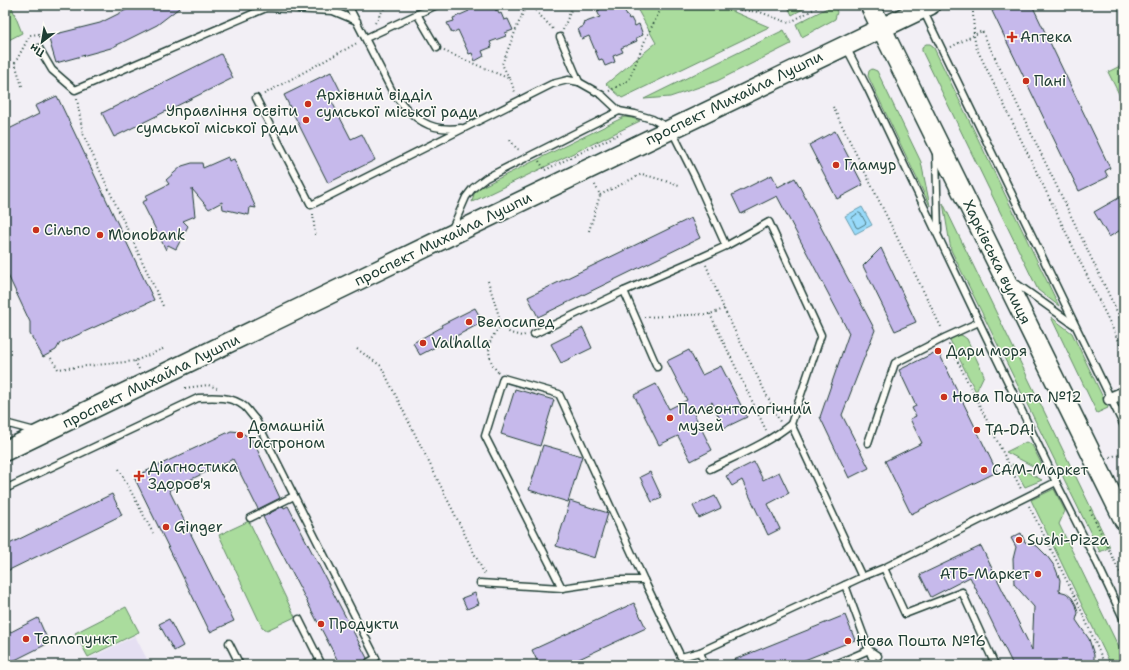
<svg xmlns="http://www.w3.org/2000/svg" width="1129" height="670" font-family="'Shantell Sans',sans-serif">
<style>
.built{fill:#e5dff2}
.green{fill:#aadc9d;stroke:#648c68}
.water{fill:#98dafa;stroke:#689bab}
.lines{fill:none;stroke-linecap:round;stroke-linejoin:round}
.shore{stroke:#4f7c83;stroke-width:1}
.building{fill:#c6b9eb;stroke:#1f3d34}
.service-casing{stroke:#1f3d34;stroke-width:9}
.minor-casing{stroke:#1f3d34;stroke-width:15}
.primary-casing{stroke:#1f3d34;stroke-width:22}
.path{stroke:#1f3d34;stroke-width:2;stroke-dasharray:1 3;stroke-linecap:butt}
.service{stroke:#fdfcf7;stroke-width:6}
.minor{stroke:#fdfcf7;stroke-width:12}
.primary{stroke:#fdfcf7;stroke-width:19}
.poi-dot{fill:#c8321e;stroke:#fdfcf7;stroke-width:1.5}
.labels{text-anchor:middle;stroke-width:3;stroke-linejoin:round;paint-order:stroke}
.poi-label{font-size:15px;fill:#1f3d34;stroke:#fdfcf7;text-anchor:start}
.street-label{font-size:15px;fill:#1f3d34;stroke:#fdfcf7}
</style>
<rect width="100%" height="100%" fill="#f2eff5"/>
<filter id="ink" filterUnits="userSpaceOnUse"><feTurbulence type="fractalNoise" baseFrequency=".025" numOctaves="2"/><feDisplacementMap in="SourceGraphic" scale="8" xChannelSelector="R" yChannelSelector="G"/><feConvolveMatrix kernelMatrix="1 2 1 2 8 2 1 2 1" color-interpolation-filters="sRGB"/></filter>
<g filter="url(#ink)">
<path class="built" d="M135,636L150,665H76Z"/>
<g class="green">
<path d="M5,5H11L22,33L5,42Z"/>
<path d="M635,5H718L769,27L622,98L606,84L656,43Z"/>
<path d="M787,5H810L792,15Z"/>
<path d="M833,5H834L837,12L835,19L802,37L796,24Z"/>
<path d="M784,30L791,44L717,81L670,97L644,99Z"/>
<path d="M926,44H930L933,46L1059,306L1038,290L922,51V47Z"/>
<path d="M1124,64V104L1108,72Z"/>
<path d="M872,69L877,71L921,162L930,206L868,76L869,71Z"/>
<path d="M624,117L632,118L640,121L472,202L474,194L479,188Z"/>
<path d="M943,203L1110,547L1100,552L951,250Z"/>
<path d="M1051,317L1072,333L1108,408L1097,413Z"/>
<path d="M958,334L963,336L967,339L984,375L976,392L949,338Z"/>
<path d="M1026,442L1032,445L1046,473L1006,452Z"/>
<path d="M1012,464L1042,480L1025,487Z"/>
<path d="M1054,489L1065,511L1059,524L1124,658V665H1111L1031,500Z"/>
<path d="M249,521L295,617L267,630L262,627L219,535Z"/>
<path d="M126,607L139,632L88,657L75,633Z"/>
</g>
<path class="water" d="M862,207L872,225L855,234L845,216Z"/>
<g class="lines">
<path class="shore" d="M859,213L861,214L866,223L865,224L858,228L856,227L852,218Z"/>
</g>
<g class="building">
<path d="M136,5H183L157,25L111,48L56,63L48,36L100,23Z"/>
<path d="M466,5H494L496,11L497,10L499,14L501,13L504,20L508,19L513,30L505,33L506,36L490,42L492,47L482,51L484,56L475,61L472,53L469,54L458,30L452,33L447,23L454,21L453,18L469,11Z"/>
<path d="M599,5H622L627,16H628L629,19L631,18L635,26L639,24L643,35L636,38L637,41L621,48L623,52L613,56L615,62L605,66L602,59L599,60L589,36L582,39L578,29L584,26L583,23L600,17L597,11L600,10Z"/>
<path d="M1005,5H1032L1110,168L1105,171L1108,177L1079,191L992,11Z"/>
<path d="M221,54L233,78L114,137L102,113Z"/>
<path d="M331,72L342,94L331,100L351,139L362,134L375,160L328,183L284,95Z"/>
<path d="M57,96L154,300L60,343L56,350L43,357L30,334V322L5,269V131L39,114L35,106Z"/>
<path d="M835,131L863,185L837,199L809,145Z"/>
<path d="M228,157L229,161L234,159L256,208L250,207L249,215L223,209L222,202L209,209L192,189L195,216L183,221L188,226L176,249L168,245L166,250L142,202L147,200L145,196L169,184L166,180L182,166L192,163H202L203,168Z"/>
<path d="M772,175L778,187L795,178L875,330L842,415L869,468L849,478L820,417L849,333L777,196L741,214L732,195Z"/>
<path d="M1124,195V228L1109,237L1094,212Z"/>
<path d="M691,218L700,238L538,317L528,297Z"/>
<path d="M881,248L916,322L895,331L863,266Z"/>
<path d="M475,308L483,322L420,355L413,343L442,327L441,325Z"/>
<path d="M583,328L592,348L561,363L551,344Z"/>
<path d="M689,350L702,375L721,366L747,417L724,428L712,402L693,412L712,450L691,461L678,436L659,445L634,395L656,384L669,409L687,400L667,361Z"/>
<path d="M938,351L997,472L911,514L885,461L922,443L910,419L916,416L912,408L916,406L899,370Z"/>
<path d="M515,389L554,400L540,446L501,434Z"/>
<path d="M231,431L241,432L251,439L257,449L280,498L258,509L233,459L169,490L234,621L210,632L134,477Z"/>
<path d="M543,445L582,456L568,502L529,490Z"/>
<path d="M754,462L763,480L779,472L789,493L768,504L780,529L768,535L742,480L732,486L726,476Z"/>
<path d="M650,472L662,498L652,502L640,477Z"/>
<path d="M112,494L122,515L5,572V546Z"/>
<path d="M715,496L721,508L699,518L693,506Z"/>
<path d="M570,501L608,513L595,558L556,546Z"/>
<path d="M283,506L284,508L288,506L367,658L365,662L366,665H340L263,517Z"/>
<path d="M1021,533L1025,542L1037,546L1047,556L1055,567L1060,580L1059,591L1066,593L1072,598L1076,605L1078,613L1076,620L1089,639L1094,655V665H1013L970,577L931,597L920,575L981,546L1032,650L1034,607L1014,584L1013,559L1016,547L1011,538Z"/>
<path d="M475,593L479,604L467,609L462,598Z"/>
<path d="M634,603L646,628L566,665H539L532,650Z"/>
<path d="M845,615L855,640L792,665H721Z"/>
<path d="M38,618L49,643L5,665V635Z"/>
<path d="M169,619L183,646L174,651L159,624Z"/>
</g>
<g class="lines">
<defs>
<g id="service">
<path d="M348,5L392,91C403,106 416,122 435,127C443,129 452,129 461,128"/>
<path d="M923,10L1124,426"/>
<path d="M417,14L437,48"/>
<path d="M560,37L579,82"/>
<path d="M366,38L437,5"/>
<path d="M846,47L868,89L979,322L1056,482L1098,565L1124,620"/>
<path d="M39,48L52,70L75,90L266,8L333,11L357,21"/>
<path d="M256,98L311,205L552,84L568,80L579,82L602,95L619,111L635,114L652,119L671,129L695,177L726,246"/>
<path d="M936,152L938,231"/>
<path d="M452,229L466,197L473,188L486,178L619,111"/>
<path d="M1014,282L1073,324"/>
<path d="M624,291L657,367"/>
<path d="M534,334L624,291L702,257L726,246L769,222L821,335L791,424L862,577"/>
<path d="M5,423L35,431"/>
<path d="M868,443L895,363L946,337L979,322"/>
<path d="M710,469C736,456 770,442 791,424"/>
<path d="M5,489L198,398C213,397 233,396 245,407C249,411 252,416 256,420L376,658L369,662"/>
<path d="M250,518L294,496"/>
<path d="M884,568L905,614L962,592L995,665"/>
<path d="M480,583L562,588L617,580H644L681,657L700,652L862,577L884,568L1056,482"/>
<path d="M562,588L485,436L503,378L559,394L644,580"/>
<path d="M299,619L322,665"/>
<path d="M229,643L240,665"/>
<path d="M869,650L875,665"/>
<path d="M869,650L878,656"/>
<path d="M700,652L705,665"/>
<path d="M834,665L869,650L845,585"/>
</g>
<path id="minor" d="M1110,399L1124,393"/>
<g id="primary">
<path d="M870,5L1124,520"/>
<path d="M5,451L449,236L930,5"/>
</g>
</defs>
<use href="#service" class="service-casing"/>
<use href="#minor" class="minor-casing"/>
<use href="#primary" class="primary-casing"/>
<g class="path">
<path d="M530,5L554,30"/>
<path d="M729,5L741,10L759,12"/>
<path d="M752,5L760,12L789,23L821,5"/>
<path d="M973,12L974,36L976,47L1124,352"/>
<path d="M375,23L386,5"/>
<path d="M563,30L573,5"/>
<path d="M951,47L982,31L1124,326"/>
<path d="M444,51L510,79L515,92"/>
<path d="M509,78L502,64L526,5"/>
<path d="M22,86L15,63L30,35L40,34V40"/>
<path d="M609,91L629,80L646,38L663,5"/>
<path d="M264,94L357,43"/>
<path d="M77,99L83,134L163,306"/>
<path d="M833,107L942,329"/>
<path d="M510,140L517,149L521,150"/>
<path d="M539,161L545,170"/>
<path d="M545,170L621,133"/>
<path d="M600,195L642,174L679,185"/>
<path d="M313,214L315,235"/>
<path d="M589,231L600,195L594,183"/>
<path d="M706,265L724,309L780,422"/>
<path d="M488,281L502,326L510,333L522,336L525,335"/>
<path d="M710,314L766,430"/>
<path d="M644,317L710,314L724,309"/>
<path d="M949,344L1021,489"/>
<path d="M357,349L381,366L485,575"/>
<path d="M51,358L58,369L135,361L165,348"/>
<path d="M135,361L139,369"/>
<path d="M498,372C489,363 486,347 493,336C495,332 499,329 502,326"/>
<path d="M185,388L208,385L217,388"/>
<path d="M1110,457L1124,453"/>
<path d="M119,469L153,533"/>
<path d="M1029,506L1078,603L1105,665"/>
<path d="M1090,510L1124,581"/>
</g>
<use href="#service" class="service"/>
<use href="#minor" class="minor"/>
<use href="#primary" class="primary"/>
</g>
</g>
<g class="poi-dot">
<path d="M1010 31h4v4h4v4h-4v4h-4v-4h-4v-4h4z"/>
<circle cx="1026" cy="81" r="4"/>
<circle cx="308" cy="104" r="4"/>
<circle cx="306" cy="120" r="4"/>
<circle cx="836" cy="165" r="4"/>
<circle cx="36" cy="230" r="4"/>
<circle cx="100" cy="235" r="4"/>
<circle cx="469" cy="322" r="4"/>
<circle cx="423" cy="343" r="4"/>
<circle cx="938" cy="351" r="4"/>
<circle cx="944" cy="397" r="4"/>
<circle cx="670" cy="418" r="4"/>
<circle cx="977" cy="430" r="4"/>
<circle cx="240" cy="435" r="4"/>
<circle cx="984" cy="470" r="4"/>
<path d="M137 470h4v4h4v4h-4v4h-4v-4h-4v-4h4z"/>
<circle cx="166" cy="527" r="4"/>
<circle cx="1019" cy="540" r="4"/>
<circle cx="1038" cy="574" r="4"/>
<circle cx="321" cy="624" r="4"/>
<circle cx="26" cy="639" r="4"/>
<circle cx="848" cy="641" r="4"/>
</g>
<g class="labels">
<g class="poi-label">
<text x="1020" y="42">Аптека</text>
<text x="1034" y="86">Пані</text>
<text x="316" y="100">Архівний відділ<tspan x="316" dy="17">сумської міської ради</tspan></text>
<text x="298" y="116" text-anchor="end">Управління освіти<tspan x="298" dy="17">сумської міської ради</tspan></text>
<text x="844" y="170">Гламур</text>
<text x="44" y="235">Сільпо</text>
<text x="108" y="240">Monobank</text>
<text x="477" y="327">Велосипед</text>
<text x="431" y="348">Valhalla</text>
<text x="946" y="356">Дари моря</text>
<text x="952" y="402">Нова Пошта №12</text>
<text x="678" y="414">Палеонтологічний<tspan x="678" dy="17">музей</tspan></text>
<text x="248" y="431">Домашній<tspan x="248" dy="17">Гастроном</tspan></text>
<text x="985" y="435">TA-DA!</text>
<text x="148" y="472">Діагностика<tspan x="148" dy="17">Здоров'я</tspan></text>
<text x="992" y="475">САМ-Маркет</text>
<text x="174" y="532">Ginger</text>
<text x="1027" y="545">Sushi-Pizza</text>
<text x="1030" y="579" text-anchor="end">АТБ-Маркет</text>
<text x="329" y="629">Продукти</text>
<text x="34" y="644">Теплопункт</text>
<text x="856" y="646">Нова Пошта №16</text>
</g>
<g class="street-label">
<text transform="translate(734 98) rotate(-26)" y="5">проспект Михайла Лушпи</text>
<text transform="translate(443 239) rotate(-26)" y="5">проспект Михайла Лушпи</text>
<text transform="translate(997 262) rotate(64)" y="5">Харківська вулиця</text>
<text transform="translate(151 381) rotate(-26)" y="5">проспект Михайла Лушпи</text>
</g>
</g>
<rect width="1129" height="670" fill="none" stroke="#fdfcf7" stroke-width="20"/>
<rect x="10" y="10" width="1109" height="650" fill="none" stroke="#1f3d34" stroke-width="1.5" filter="url(#ink)"/>
<g transform="translate(42 42) rotate(211)" stroke="#fdfcf7" stroke-width="3" paint-order="stroke">
<path d="M0-3L7 15L0 10L-7 15Z" fill="#1f3d34"/>
<text y="-6" font-size="11" font-weight="bold" text-anchor="middle" fill="#1f3d34">Пн</text>
</g>
</svg>
